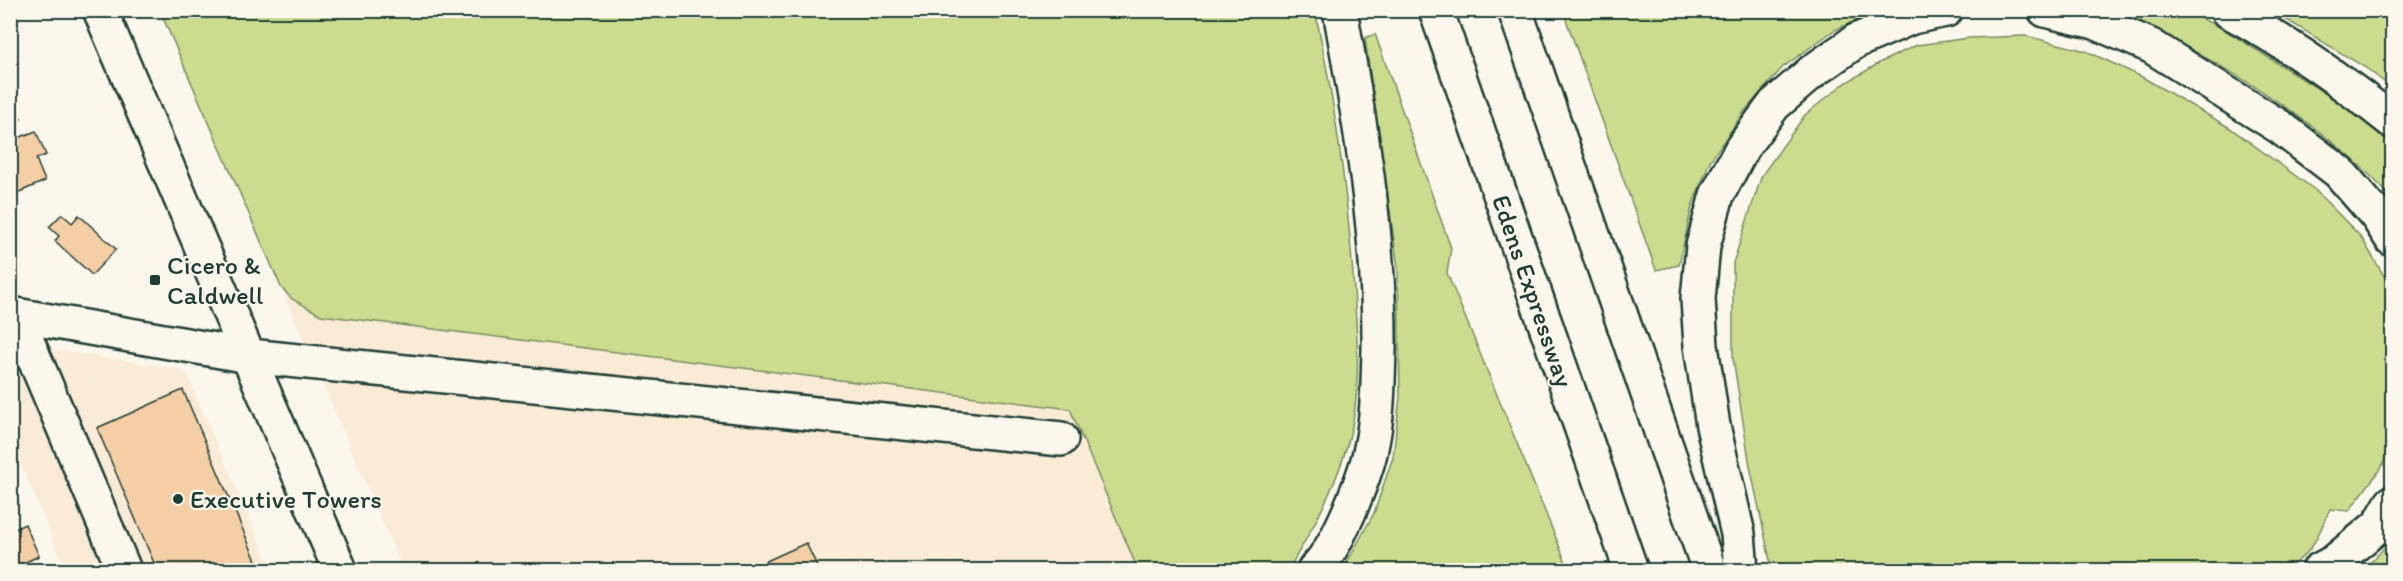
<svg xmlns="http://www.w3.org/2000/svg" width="2403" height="581" font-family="Itim,sans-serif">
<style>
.built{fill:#f9ebd6}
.green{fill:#ccdc8f;stroke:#768c62;stroke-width:1.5}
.building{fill:#f4cea4;stroke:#1f3d34;stroke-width:1.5}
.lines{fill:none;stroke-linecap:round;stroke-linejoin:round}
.minor-casing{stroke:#1f3d34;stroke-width:38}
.major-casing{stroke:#1f3d34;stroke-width:38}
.highway-casing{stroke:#1f3d34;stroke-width:38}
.minor{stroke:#fbf7ec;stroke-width:33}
.major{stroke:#fbf7ec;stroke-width:33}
.highway{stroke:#fbf7ec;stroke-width:33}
.poi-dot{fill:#1f3d34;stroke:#fbf7ec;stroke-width:2}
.labels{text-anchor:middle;stroke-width:4.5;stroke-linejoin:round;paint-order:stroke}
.poi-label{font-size:26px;fill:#1f3d34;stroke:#fbf7ec;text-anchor:start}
.street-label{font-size:26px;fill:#1f3d34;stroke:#fbf7ec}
</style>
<rect width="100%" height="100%" fill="#fbf7ec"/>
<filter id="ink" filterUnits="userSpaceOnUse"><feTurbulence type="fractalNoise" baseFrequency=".0167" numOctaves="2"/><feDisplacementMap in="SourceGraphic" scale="12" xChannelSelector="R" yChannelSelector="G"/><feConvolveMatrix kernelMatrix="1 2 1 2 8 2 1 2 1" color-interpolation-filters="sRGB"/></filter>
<g filter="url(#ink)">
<g class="built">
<path d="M281,287L292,299L321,315L1070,409L1138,570H403Z"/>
<path d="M10,343L179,369L187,375L272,570H66L11,441Z"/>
</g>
<g class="green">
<path d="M160,11H1315C1335,103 1348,195 1354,290C1357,334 1361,381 1352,426C1341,478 1315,525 1288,570H1138L1070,409L321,315L292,299L281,287Z"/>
<path d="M1563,11V10L1875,11L1833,31L1782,68L1743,113L1710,161L1692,206L1679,265L1656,270Z"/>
<path d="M2114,11H2186L2225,30L2353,111L2392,145V198C2318,117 2213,57 2114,11Z"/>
<path d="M2272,11H2392V88L2366,68Z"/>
<path d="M1375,34L1451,248L1447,273L1569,570H1343L1374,513L1393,457L1400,396L1398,268L1365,38Z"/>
<path d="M2026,36L2086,51L2142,77L2230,128L2315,190L2361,237L2390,286L2392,293V441L2382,467L2349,511L2330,509C2316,539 2314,554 2283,570H1772L1750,466L1733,358V263L1762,175L1805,115L1842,85L1881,62L1917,45L1969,38Z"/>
<path d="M2392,539V570H2360L2373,560Z"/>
</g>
<g class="building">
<path d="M10,98L21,119L10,124Z"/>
<path d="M36,131L46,155L36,159L45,181L10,196V141Z"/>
<path d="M62,214L72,223L79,215L116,249L92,275L55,241L59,236L49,227Z"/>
<path d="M183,390L260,570H157L97,428Z"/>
<path d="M25,524L39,556L10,569V531Z"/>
<path d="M806,543L819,570H746L771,559Z"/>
</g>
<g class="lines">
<defs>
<g id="minor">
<path d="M10,314L249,356L1061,439"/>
<path d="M16,315L124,570"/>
</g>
<path id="major" d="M100,10L340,570"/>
<g id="highway">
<path d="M1436,10L1631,570"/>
<path d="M1515,10L1709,570"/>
<path d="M2045,10L2095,22L2151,46L2280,127L2339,172L2377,216L2392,239"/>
<path d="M2227,10C2286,42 2341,80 2392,121"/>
<path d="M1314,570C1329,556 1340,532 1349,512C1357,492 1367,470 1371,448C1378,416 1378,382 1379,349C1380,234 1360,122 1340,10"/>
<path d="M1741,570L1738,534L1713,426L1701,346L1698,299L1703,246L1717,195L1742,148L1774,105L1813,71L1856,41L1912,17L1946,10"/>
<path d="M2319,570L2334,562L2379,525L2392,503"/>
</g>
</defs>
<use href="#minor" class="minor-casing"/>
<use href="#major" class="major-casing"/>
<use href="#highway" class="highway-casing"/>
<use href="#minor" class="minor"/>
<use href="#major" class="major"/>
<use href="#highway" class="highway"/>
</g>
</g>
<g class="poi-dot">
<rect x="149" y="274" width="12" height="12" rx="3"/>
<circle cx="178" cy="499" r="6"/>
</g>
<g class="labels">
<g class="poi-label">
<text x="167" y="274">Cicero &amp;<tspan x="167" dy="30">Caldwell</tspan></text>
<text x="190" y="508">Executive Towers</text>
</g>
<g class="street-label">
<text transform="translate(1533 291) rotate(71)" y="9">Edens Expressway</text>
</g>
</g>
<rect width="2403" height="581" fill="none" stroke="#fbf7ec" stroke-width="36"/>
<rect x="18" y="18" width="2367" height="545" fill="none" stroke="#1f3d34" stroke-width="2" filter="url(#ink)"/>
</svg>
